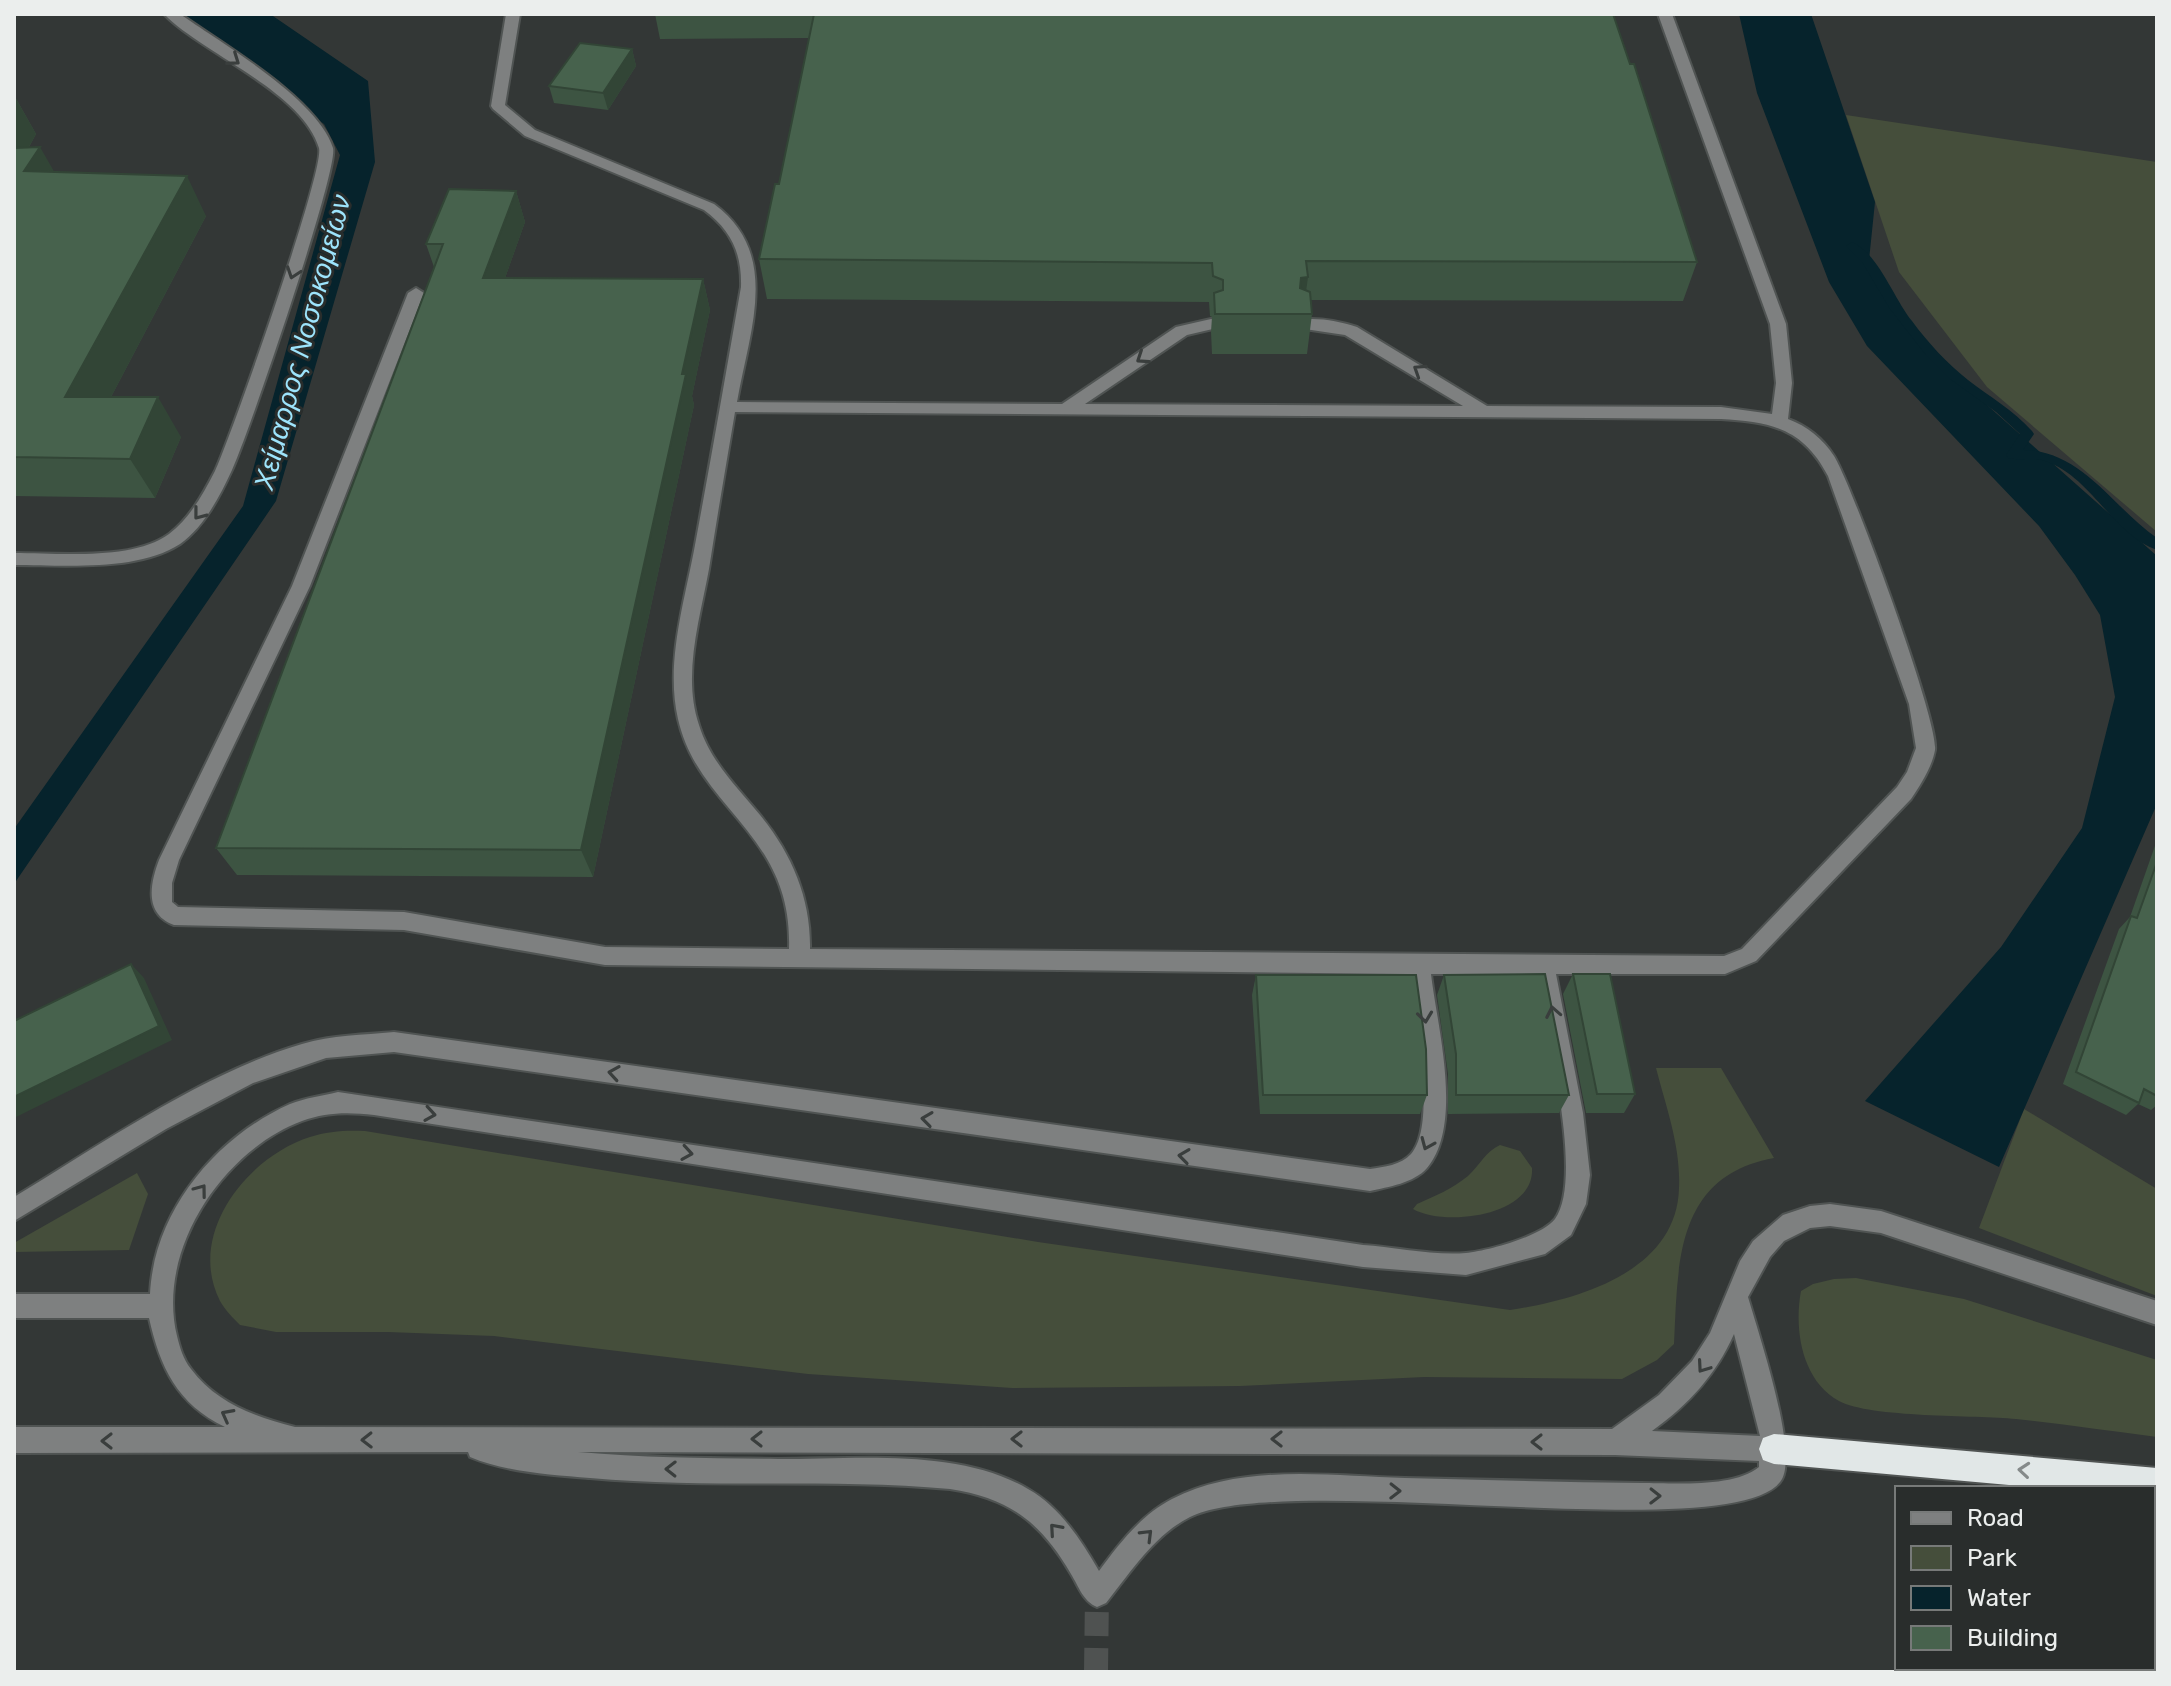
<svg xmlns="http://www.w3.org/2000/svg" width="2171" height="1686" font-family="Rubik,sans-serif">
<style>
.green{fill:#454e3b}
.water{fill:#06232c}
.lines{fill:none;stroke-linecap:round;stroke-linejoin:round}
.stream{fill:#06232c;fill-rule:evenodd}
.minor-tunnel{stroke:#4f5251;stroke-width:24;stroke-dasharray:24 12;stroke-linecap:butt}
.minor-casing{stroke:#505453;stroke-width:4}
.highway-casing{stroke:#505453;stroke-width:4}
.minor{fill:#7e8080;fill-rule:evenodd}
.highway{fill:#e1e7e7;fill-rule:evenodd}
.wall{fill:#3d5442}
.shaded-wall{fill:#324536}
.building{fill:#47624d;stroke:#324536;stroke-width:2}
.oneway{stroke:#3a3e3d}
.oneway2{stroke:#858a8a}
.labels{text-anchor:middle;stroke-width:6;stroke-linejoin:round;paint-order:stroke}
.water-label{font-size:28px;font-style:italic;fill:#9de4fc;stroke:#292d2c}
</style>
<rect width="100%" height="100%" fill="#333736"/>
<g class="green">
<path d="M1846,115L2157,162V532L1987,387L1899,272Z"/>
<path d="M1656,1068H1721L1774,1158C1675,1176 1678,1264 1674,1344L1657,1360L1622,1379L1424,1377L1240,1386L1012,1388L808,1374L494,1336L388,1332H276L240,1325C233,1318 225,1310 220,1301C186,1234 247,1157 310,1137C328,1131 347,1130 365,1131L1038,1242L1510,1310C1577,1300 1677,1272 1679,1188C1681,1147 1666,1107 1656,1068Z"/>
<path d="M2024,1109L2157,1189V1296L1979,1228Z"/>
<path d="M1500,1145L1520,1151L1532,1168C1535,1217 1444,1227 1413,1209L1417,1204C1435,1196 1452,1189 1468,1176C1479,1166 1486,1151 1500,1145Z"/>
<path d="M137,1173L148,1194L129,1250L14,1252V1243Z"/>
<path d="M1856,1278L1964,1299L2157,1360V1437C2110,1431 2063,1424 2016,1419C1976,1415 1870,1418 1839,1401C1801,1380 1794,1328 1801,1291L1813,1284L1834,1279Z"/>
</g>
<g class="water">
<path d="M169,14H270L368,81L375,162L276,501L14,884V829L243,506L340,155L324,124Z"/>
<path d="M1739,14H1811L1875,202L1868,270L1925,350L2157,556V804L1999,1167L1865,1101L2001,947L2082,828L2115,697L2100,615L2075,575L2039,526L1867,346L1829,282L1757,93Z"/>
</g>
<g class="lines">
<path class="stream" d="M1852,242C1878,253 1894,299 1912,321C1928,343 1947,363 1968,380C1990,397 2013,410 2032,431L2034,434L2023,450C2083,451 2112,507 2157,538V550C2112,534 2092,477 2045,461C2034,457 2020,461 2008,458L2006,455L2020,434L1996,412L1950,379L1926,355L1890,309L1862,262L1846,246Z"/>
<path class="minor-tunnel" d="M1096,1672L1097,1594"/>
<defs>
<g id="minor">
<path d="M164,14H180C221,43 318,99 333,148C339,169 248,436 232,470C220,496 204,527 180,544C137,572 63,565 14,565V553C58,553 132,561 169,534C190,518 203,494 215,471C231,437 325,170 319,148C302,91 203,54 164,14Z"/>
<path d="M506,14H520L505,105L535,130L714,204C782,254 749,332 737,402L1062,404L1176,327L1211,319L1217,320V328L1187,335L1085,404L1463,406L1345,335L1298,328V320C1318,317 1338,321 1357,327L1487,406L1721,407L1772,414L1776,383L1770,324L1658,14H1672L1786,324L1792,383L1788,419C1807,426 1823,439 1834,456C1853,487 1939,722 1935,750C1932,767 1921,784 1911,799L1756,961L1725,974H1556L1583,1113L1590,1175L1586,1204L1571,1235L1545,1254L1466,1275L1363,1267L374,1115C349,1112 326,1112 302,1121C222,1151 156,1251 177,1336C180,1348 183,1359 191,1369C216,1403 256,1417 295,1427L1612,1429L1659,1395L1692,1361L1710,1333L1740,1261L1753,1241L1783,1215L1810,1206L1830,1204L1881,1211L2157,1301V1325L1881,1233L1830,1226L1810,1228L1784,1241L1770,1257L1748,1297C1758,1332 1798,1450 1782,1479C1743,1550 1289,1469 1190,1517C1154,1535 1130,1573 1106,1603L1097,1607C1083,1601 1079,1587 1071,1574C1041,1522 1009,1498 950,1489C830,1478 710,1489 590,1478C551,1475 506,1472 470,1457L468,1452L14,1453V1427H225C177,1404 160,1367 149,1318H14V1294H150C154,1211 216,1137 290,1104C305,1098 322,1096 338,1092L1363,1245C1394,1247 1435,1256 1466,1253C1488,1251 1542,1236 1555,1219C1585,1177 1545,1026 1535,974H1431C1437,1026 1464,1124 1427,1168C1414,1183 1388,1187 1370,1191L394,1052L326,1058L253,1083L166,1129L14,1221V1197C102,1144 203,1073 302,1044C332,1035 363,1035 394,1032L1370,1169C1384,1167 1401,1165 1411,1154C1438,1124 1414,1014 1410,974L605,965L404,930L174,925C144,914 150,884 159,860L292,586L408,293L416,288L424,293L310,586L179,860L172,883V902L178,907L404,912L605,947L789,949C793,833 699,811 678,719C665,663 685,600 695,545C711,459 726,373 741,287C742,253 731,230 704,210L525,136L493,109L491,106ZM735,412L1721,419C1771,422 1803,428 1828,476L1909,704L1916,748L1907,772L1897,787L1742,949L1724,956L810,949C811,899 792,854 760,815C737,787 710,761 699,725C682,676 700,618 709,569C717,517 726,465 735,412ZM1734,1334L1760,1436L1652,1431C1688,1405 1716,1375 1734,1334ZM578,1452L1615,1455L1759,1461V1467C1734,1488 1673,1483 1641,1483C1562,1482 1483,1480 1405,1478C1329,1476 1242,1463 1172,1499C1141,1515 1119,1544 1099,1571C1081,1540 1060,1507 1028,1489C959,1448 857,1459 778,1459C711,1458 645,1458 578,1452Z"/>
</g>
<path id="highway" d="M1774,1434L2157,1468V1498H2153V1488H2042L1774,1464L1763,1460L1759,1449L1763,1438Z"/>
</defs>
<use href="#minor" class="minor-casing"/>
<use href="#highway" class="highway-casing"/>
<use href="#minor" class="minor"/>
<use href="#highway" class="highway"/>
</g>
<g class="wall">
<path d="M655,14H1613L1697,262L1683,301L1310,300L1312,314L1307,354H1212L1211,332L1212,317L1210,316L1209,302L767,299L759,259L779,184L809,38L660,39Z"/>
<path d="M632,49L636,66L608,110L554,103L549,86Z"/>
<path d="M14,95L36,134L29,147L54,172L206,216L111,397L181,437L155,498L14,496Z"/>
<path d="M516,191L525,222L505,278L703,279L710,310L692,396L694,405L593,877L237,875L216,848L434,267L426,244Z"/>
<path d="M2157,840V1105L2151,1110L2138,1104L2126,1115L2063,1084L2119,929L2130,917Z"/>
<path d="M1573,974L1635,1094L1624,1113H1586L1563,994Z"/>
<path d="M1256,975L1427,1095L1420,1114H1260L1252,995Z"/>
<path d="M1444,975L1569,1095L1559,1113L1448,1114V1074L1437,995Z"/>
</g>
<g class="shaded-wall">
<path d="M632,49L636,66L608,110L603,93Z"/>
<path d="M14,95L36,134L14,174Z"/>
<path d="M40,147L63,187L24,171Z"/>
<path d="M187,176L206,216L90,437L65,397Z"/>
<path d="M516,191L525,222L494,309L483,278Z"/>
<path d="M1308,277L1303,314H1296L1301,278Z"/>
<path d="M703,279L710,310L692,396L694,405L593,877L581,850L682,374Z"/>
<path d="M158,397L181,437L155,498L130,459Z"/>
<path d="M131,964L144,978L172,1040L14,1118V1097Z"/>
</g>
<g class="building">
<path d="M814,14H1613L1630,64H1634L1697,262L1306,261L1308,277L1301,278L1300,288L1310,292L1312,314H1215L1214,293L1223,290V280L1213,276L1212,263L759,259L775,184H779Z"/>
<path d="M580,43L632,49L603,93L549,86Z"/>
<path d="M40,147L24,171L187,176L65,397H158L130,459L14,457V148Z"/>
<path d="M449,189L516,191L483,278L703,279L682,374H686L581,850L216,848L443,244H426Z"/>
<path d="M2157,862V1096L2144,1089L2139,1103L2076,1072L2131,916L2137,918Z"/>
<path d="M131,964L159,1026L14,1097V1021Z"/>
<path d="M1545,974L1569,1095H1456V1054L1444,975Z"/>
<path d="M1573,974H1610L1635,1094H1597Z"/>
<path d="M1256,975H1416L1426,1049L1427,1095H1263Z"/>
</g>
<defs><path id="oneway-chevron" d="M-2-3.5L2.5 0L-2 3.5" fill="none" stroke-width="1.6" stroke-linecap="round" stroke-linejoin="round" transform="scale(2)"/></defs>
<g class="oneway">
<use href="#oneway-chevron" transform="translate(234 60) rotate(35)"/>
<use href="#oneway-chevron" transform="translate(293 273) rotate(109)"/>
<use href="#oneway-chevron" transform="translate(1142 358) rotate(146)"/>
<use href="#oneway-chevron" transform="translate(1419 370) rotate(-147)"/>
<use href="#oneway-chevron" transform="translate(199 514) rotate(128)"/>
<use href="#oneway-chevron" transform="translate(1553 1012) rotate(-101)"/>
<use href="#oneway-chevron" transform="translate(1425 1017) rotate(83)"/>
<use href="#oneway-chevron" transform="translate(614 1073) rotate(-171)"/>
<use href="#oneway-chevron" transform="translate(430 1114) rotate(9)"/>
<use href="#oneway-chevron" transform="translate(927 1119) rotate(-172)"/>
<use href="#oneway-chevron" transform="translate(1427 1144) rotate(113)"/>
<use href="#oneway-chevron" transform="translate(687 1153) rotate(9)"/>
<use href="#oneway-chevron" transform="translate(1184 1156) rotate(-172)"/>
<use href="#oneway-chevron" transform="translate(201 1190) rotate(-53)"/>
<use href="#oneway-chevron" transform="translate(1703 1367) rotate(125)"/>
<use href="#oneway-chevron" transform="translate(227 1415) rotate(-152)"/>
<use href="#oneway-chevron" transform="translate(757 1439) rotate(180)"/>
<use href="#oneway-chevron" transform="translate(1017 1439) rotate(180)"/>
<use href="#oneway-chevron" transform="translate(1277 1439) rotate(-180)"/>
<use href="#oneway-chevron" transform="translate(367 1440) rotate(179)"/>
<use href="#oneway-chevron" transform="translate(107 1441) rotate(-180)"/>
<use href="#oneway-chevron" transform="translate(1537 1442) rotate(-180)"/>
<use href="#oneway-chevron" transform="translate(671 1469) rotate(-179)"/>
<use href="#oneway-chevron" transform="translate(1395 1491) rotate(1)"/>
<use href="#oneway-chevron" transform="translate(1655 1496) rotate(1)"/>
<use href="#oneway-chevron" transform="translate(1055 1529) rotate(-131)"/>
<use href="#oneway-chevron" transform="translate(1147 1535) rotate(-45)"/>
</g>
<use class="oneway2" href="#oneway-chevron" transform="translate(2024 1470) rotate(-175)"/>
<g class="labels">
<g class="water-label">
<text transform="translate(302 342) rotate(-75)" y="10">Χείμαρρος Νοσοκομείων</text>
</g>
</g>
<rect width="2171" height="1686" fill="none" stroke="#ebeeed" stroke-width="32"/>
<rect x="1895" y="1486" width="260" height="184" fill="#292d2c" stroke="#777a79" stroke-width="2"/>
<rect x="1911" y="1512" width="40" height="12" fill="#7e8080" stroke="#777a79" stroke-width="2"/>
<text x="1967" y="1526" font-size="24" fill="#ebeeed">Road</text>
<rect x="1911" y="1546" width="40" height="24" fill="#454e3b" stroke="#777a79" stroke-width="2"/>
<text x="1967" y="1566" font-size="24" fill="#ebeeed">Park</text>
<rect x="1911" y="1586" width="40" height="24" fill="#06232c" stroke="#777a79" stroke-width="2"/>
<text x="1967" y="1606" font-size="24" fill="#ebeeed">Water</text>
<rect x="1911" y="1626" width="40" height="24" fill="#47624d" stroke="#777a79" stroke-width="2"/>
<text x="1967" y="1646" font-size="24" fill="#ebeeed">Building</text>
</svg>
